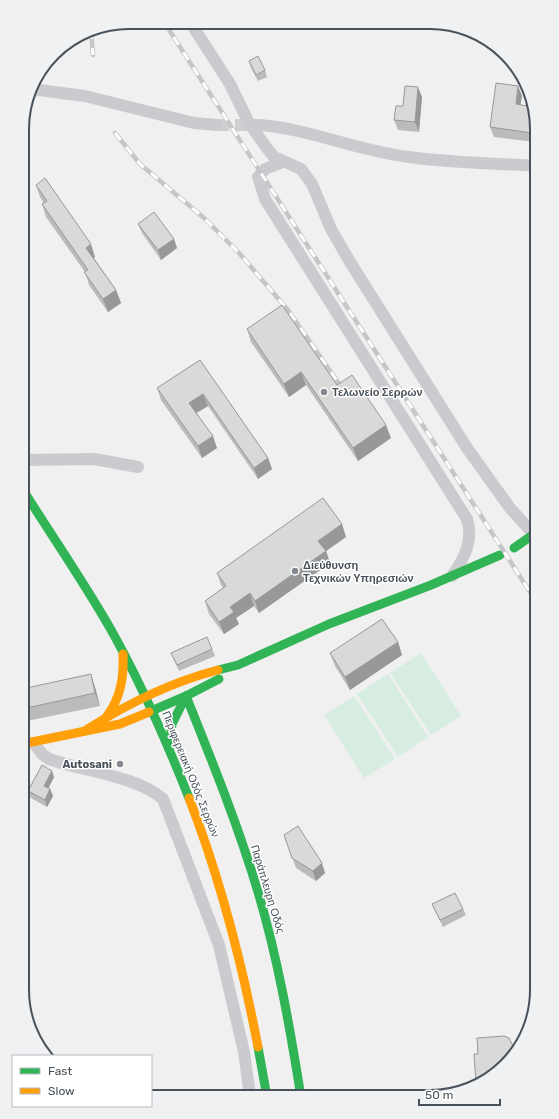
<svg xmlns="http://www.w3.org/2000/svg" width="559" height="1119" font-family="Rubik,sans-serif">
<style>
.green{fill:#d7ede1}
.lines{fill:none;stroke-linecap:round;stroke-linejoin:round}
.street-tunnel{stroke:#cfd0d2;stroke-width:12;stroke-dasharray:12 6;stroke-linecap:butt}
.street{stroke:#cacbce;stroke-width:12}
.fast{stroke:#30b455;stroke-width:9}
.slow{stroke:#ff9f0a;stroke-width:9}
.rail-casing{stroke:#c5c6c8;stroke-width:4.5}
.rail{stroke:#fff;stroke-width:3;stroke-dasharray:9;stroke-linecap:butt}
.wall{fill:#bbb}
.shaded-wall{fill:#989899}
.building{fill:#d9d9da;stroke:#989899}
.poi-dot{fill:#83898e;stroke:#fff;stroke-width:1.5}
.labels{text-anchor:middle;stroke-width:3;stroke-linejoin:round;paint-order:stroke}
.poi-label{font-size:11px;font-weight:bold;fill:#49515a;stroke:#fff;text-anchor:start}
.street-label{font-size:11px;fill:#49515a;stroke:#fff}
.rim{fill:none;stroke:#49515a;stroke-width:2}
</style>
<rect width="100%" height="100%" fill="#f0f0f0"/>
<g class="green">
<path d="M421,653L461,716L431,735L390,673Z"/>
<path d="M388,674L428,737L398,757L357,694Z"/>
<path d="M354,696L395,759L364,778L324,715Z"/>
</g>
<g class="lines">
<path class="street-tunnel" d="M217,125H259"/>
<g class="street">
<path d="M190,22L230,84L249,123L266,147L274,157L301,169L312,184L331,229L350,262L467,448L510,508L537,538"/>
<path d="M31,89L85,96L194,123L217,125"/>
<path d="M260,125C310,129 358,151 409,157C451,163 495,163 537,166"/>
<path d="M283,162L265,169L258,177L265,199L467,519C474,540 464,559 452,576"/>
<path d="M24,460L94,459L138,467"/>
<path d="M34,743L42,754L49,759C82,771 137,776 163,799L219,945L244,1052L250,1096"/>
</g>
<g class="fast">
<path d="M23,490C52,536 83,581 110,628C141,683 166,740 189,798"/>
<path d="M514,548L534,534"/>
<path d="M218,670L238,665L329,624L431,585L500,555"/>
<path d="M186,696C212,761 238,825 258,892C278,959 290,1028 301,1097"/>
<path d="M149,712L186,696L219,679"/>
<path d="M169,749L172,724L186,696"/>
<path d="M258,1047L267,1097"/>
</g>
<g class="slow">
<path d="M107,716C121,697 124,677 123,654"/>
<path d="M86,730C127,704 171,682 218,670"/>
<path d="M22,744L120,724L149,712"/>
<path d="M189,798C220,878 242,963 258,1047"/>
</g>
<defs>
<g id="rail">
<path d="M164,22L537,603"/>
<path d="M91,30L93,55"/>
<path d="M115,133L140,164L204,218L239,253L288,310L342,388"/>
</g>
</defs>
<use href="#rail" class="rail-casing"/>
<use href="#rail" class="rail"/>
</g>
<g class="wall">
<path d="M249,61L265,70L267,77L258,81L251,68Z"/>
<path d="M518,86L522,96L520,105L537,129L536,142L494,137L490,127Z"/>
<path d="M422,97L419,132L398,130L394,120L403,106Z"/>
<path d="M36,185L95,257L94,258L116,290L121,303L108,312L89,285L85,272L46,217L42,204L44,203L40,197Z"/>
<path d="M138,224L174,239L177,248L161,260L142,233Z"/>
<path d="M247,329L337,385L391,438L358,461L306,385L289,397L251,342Z"/>
<path d="M200,360L268,458L272,469L258,479L208,406L196,413L217,448L202,458L161,400L157,388Z"/>
<path d="M346,537L326,551L330,563L259,613L254,606L236,618L239,624L224,634L209,614L205,601L223,588L221,585L217,573Z"/>
<path d="M398,642L402,655L350,690L335,666L330,653Z"/>
<path d="M212,649L215,656L179,671L171,653Z"/>
<path d="M95,687L100,706L22,722V689Z"/>
<path d="M54,777L48,788L50,789L53,796L47,807L31,798L28,791Z"/>
<path d="M284,835L325,873L316,881L296,868Z"/>
<path d="M432,904L463,909L466,915L443,927L435,911Z"/>
</g>
<g class="shaded-wall">
<path d="M518,86L522,96L519,114L516,104Z"/>
<path d="M418,87L422,97L419,132L415,122Z"/>
<path d="M535,115L537,129L536,142L532,133Z"/>
<path d="M174,239L177,248L161,260L158,250Z"/>
<path d="M91,244L95,257L91,260L86,248Z"/>
<path d="M116,290L121,303L108,312L103,299Z"/>
<path d="M301,372L306,385L289,397L284,384Z"/>
<path d="M203,394L208,406L193,415L189,403Z"/>
<path d="M386,425L391,438L358,461L353,448Z"/>
<path d="M213,436L217,448L202,458L198,446Z"/>
<path d="M268,458L272,469L258,479L254,468Z"/>
<path d="M342,524L346,537L326,551L330,563L259,613L255,601L318,541Z"/>
<path d="M250,593L254,606L236,618L239,624L224,634L219,622L230,607Z"/>
<path d="M398,642L402,655L350,690L345,677Z"/>
<path d="M91,674L95,687L100,706L95,693Z"/>
<path d="M52,771L54,777L46,793L44,786Z"/>
<path d="M50,789L53,796L47,807L45,800Z"/>
<path d="M322,863L325,873L316,881L313,871Z"/>
</g>
<g class="building">
<path d="M258,56L265,70L256,75L249,61Z"/>
<path d="M496,83L518,86L516,104L533,107L535,115L532,133L490,127Z"/>
<path d="M405,86L418,87L415,122L394,120L396,106H403Z"/>
<path d="M45,178L91,244L86,248L116,290L103,299L84,272L88,270L42,204L47,201L36,185Z"/>
<path d="M154,212L174,239L158,250L138,224Z"/>
<path d="M282,305L337,385L352,375L386,425L353,448L301,372L284,384L247,329Z"/>
<path d="M200,360L268,458L254,468L203,394L189,403L213,436L198,446L157,388Z"/>
<path d="M323,498L342,524L318,541L326,551L255,601L250,593L230,607L234,612L219,622L205,601L226,586L217,573Z"/>
<path d="M382,619L398,642L345,677L330,653Z"/>
<path d="M207,637L212,649L177,665L171,653Z"/>
<path d="M91,674L95,693L22,709V689Z"/>
<path d="M42,765L52,771L44,786L50,789L45,800L28,791Z"/>
<path d="M298,826L322,863L313,871L292,858L284,835Z"/>
<path d="M455,893L463,909L440,920L432,904Z"/>
<path d="M504,1036L509,1038L513,1046L517,1048L515,1055L476,1083L474,1054H478L477,1038Z"/>
</g>
<g class="poi-dot">
<circle cx="324" cy="392" r="4"/>
<circle cx="295" cy="571" r="4"/>
<circle cx="120" cy="764" r="4"/>
</g>
<g class="labels">
<g class="poi-label">
<text x="332" y="396">Τελωνείο Σερρών</text>
<text x="303" y="569">Διεύθυνση<tspan x="303" dy="13">Τεχνικών Υπηρεσιών</tspan></text>
<text x="112" y="768" text-anchor="end">Autosani</text>
</g>
<g class="street-label">
<text transform="translate(191 774) rotate(68)" y="4">Περιφερειακή Οδός Σερρών</text>
<text transform="translate(268 889) rotate(73)" y="4">Παράπλευρη Οδός</text>
</g>
</g>
<path d="M0 0H559V1119H0ZM129 29H430A100 100 0 0 1 530 129V990A100 100 0 0 1 430 1090H129A100 100 0 0 1 29 990V129A100 100 0 0 1 129 29Z" fill="#f0f1f2" fill-rule="evenodd"/>
<path class="rim" d="M129 29H430A100 100 0 0 1 530 129V990A100 100 0 0 1 430 1090H129A100 100 0 0 1 29 990V129A100 100 0 0 1 129 29Z"/>
<rect x="12" y="1055" width="140" height="52" fill="#ffffff" stroke="#b6b9bd"/>
<rect x="20" y="1068" width="20" height="6" fill="#30b455" stroke="#b6b9bd"/>
<text x="48" y="1075" font-size="12" fill="#49515a">Fast</text>
<rect x="20" y="1088" width="20" height="6" fill="#ff9f0a" stroke="#b6b9bd"/>
<text x="48" y="1095" font-size="12" fill="#49515a">Slow</text>
<path d="M419 1099v6h81v-6" fill="none" stroke="#49515a" stroke-width="2"/>
<text x="425" y="1099" font-size="12" fill="#49515a" stroke="#ffffff" stroke-width="3" paint-order="stroke">50 m</text>
</svg>
